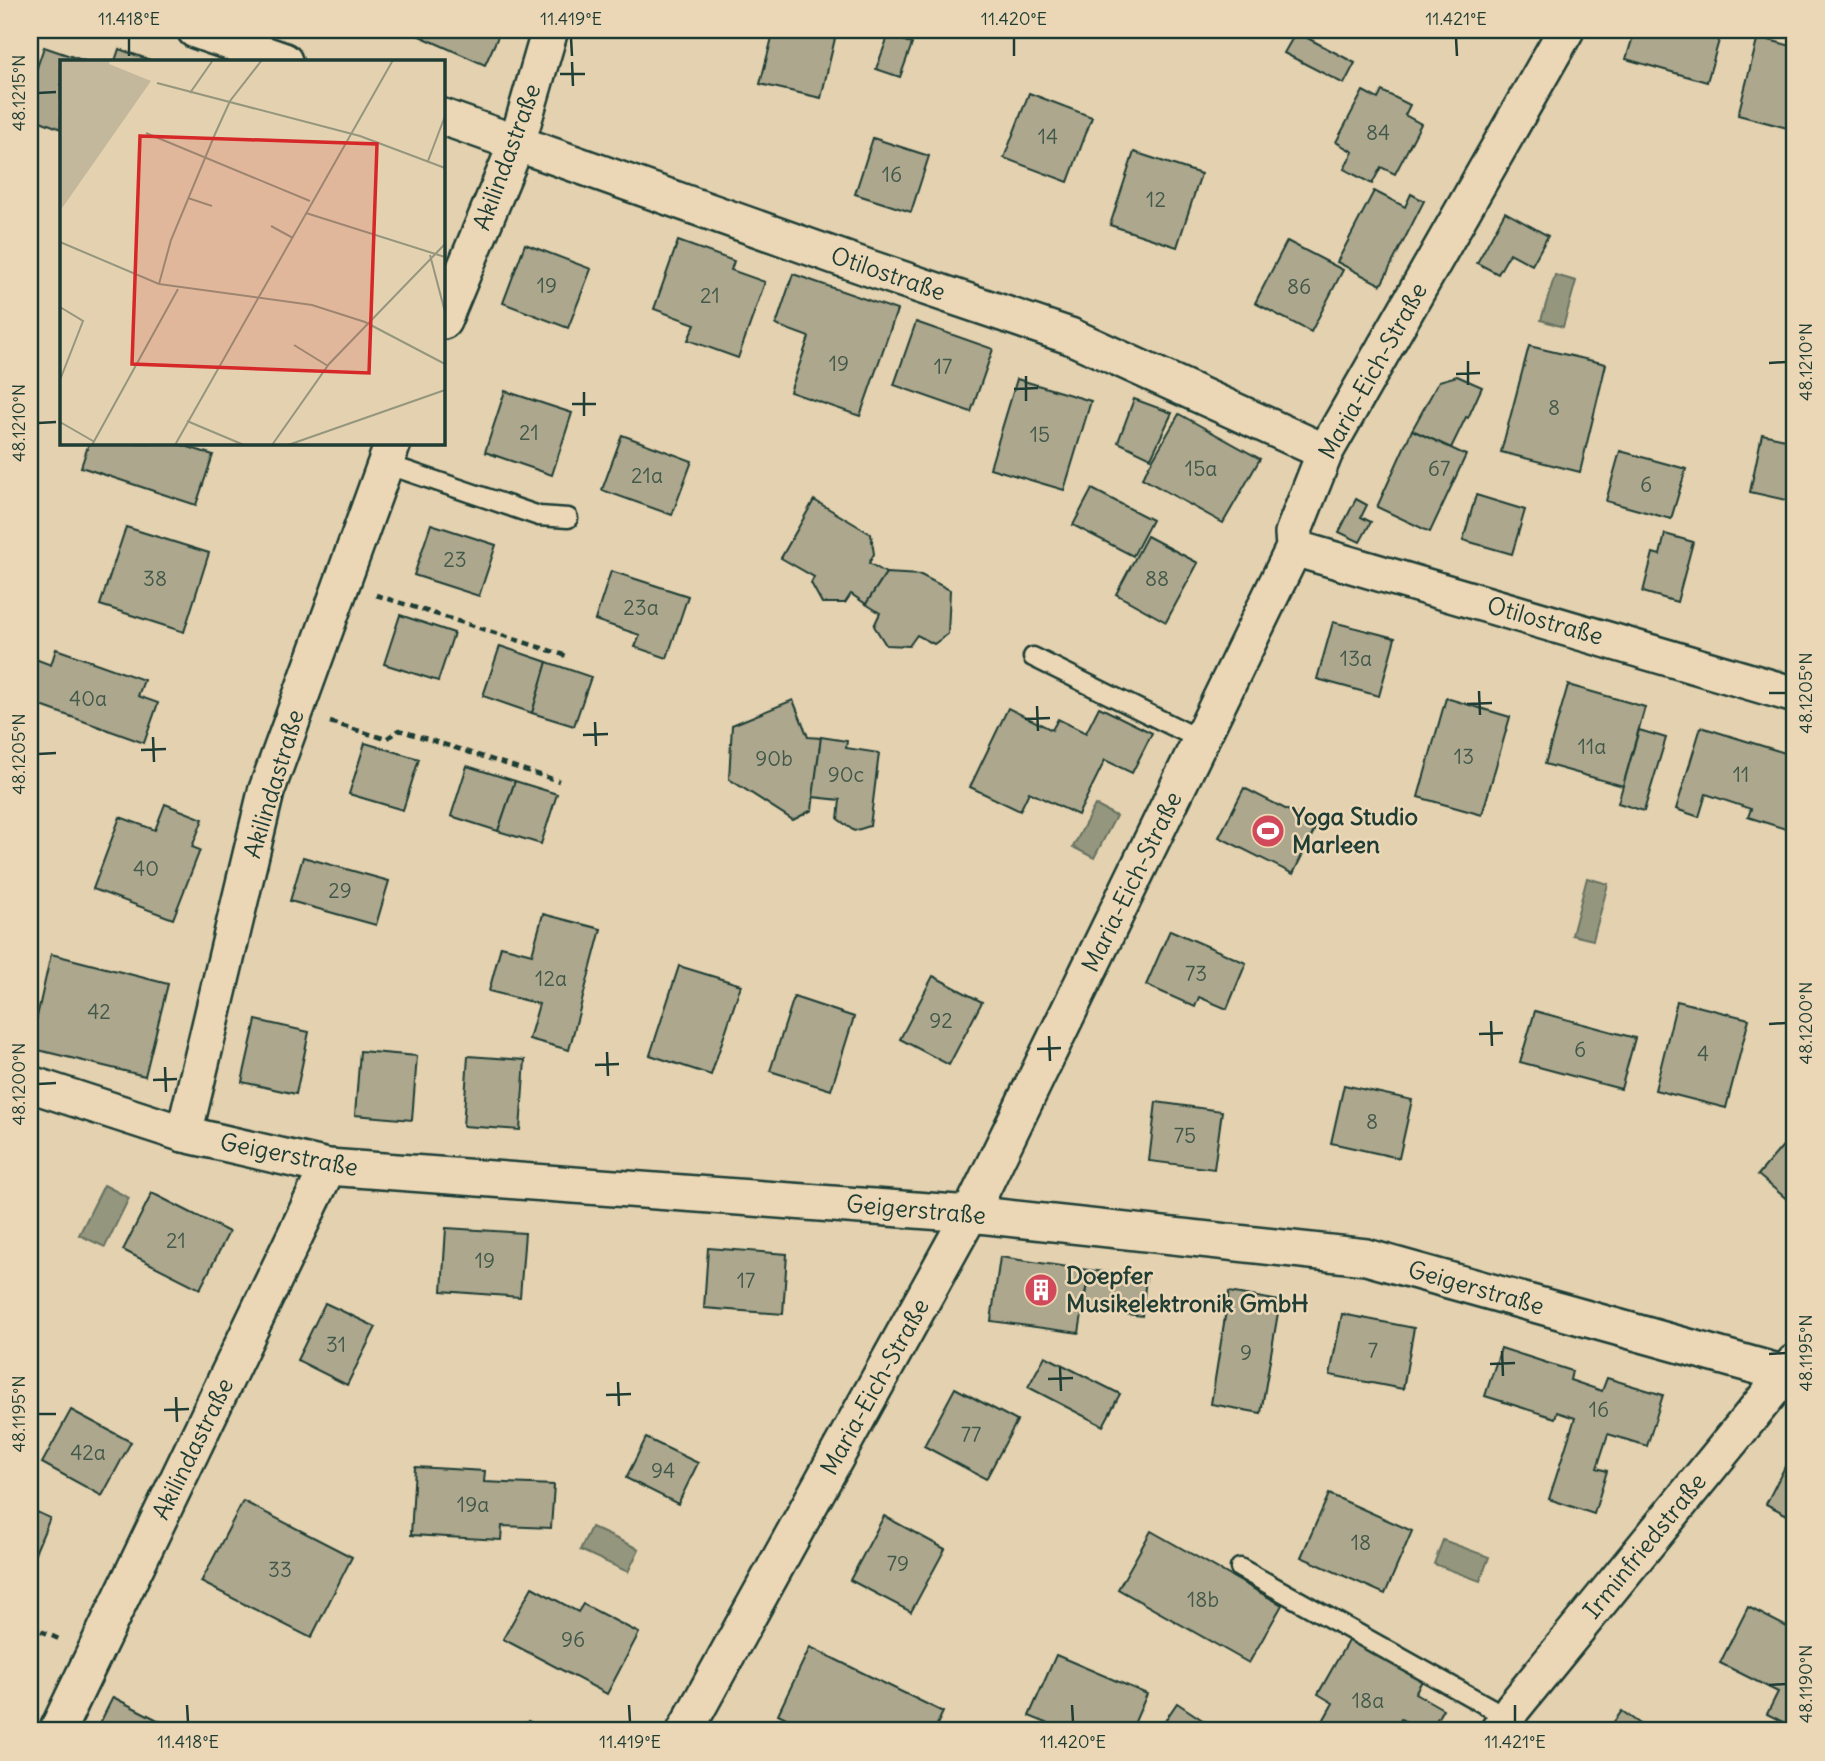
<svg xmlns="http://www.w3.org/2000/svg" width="1825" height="1761" font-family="Delius,sans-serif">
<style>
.water{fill:#95967e;stroke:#667260;stroke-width:2}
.building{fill:#aca78d;stroke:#1f3d34;stroke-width:2}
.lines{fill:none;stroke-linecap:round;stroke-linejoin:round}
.service-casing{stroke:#1f3d34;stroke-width:23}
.minor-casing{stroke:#1f3d34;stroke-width:40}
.path{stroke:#1f3d34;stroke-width:4.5;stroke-dasharray:7 5;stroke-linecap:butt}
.service{stroke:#ebd7b5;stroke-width:18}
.minor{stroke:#ebd7b5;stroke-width:35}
.ticks{fill:none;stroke:#1f3d34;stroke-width:2.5}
.labels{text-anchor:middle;stroke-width:5;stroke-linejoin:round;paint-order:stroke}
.number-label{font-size:21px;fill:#42584a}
.street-label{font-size:24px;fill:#1f3d34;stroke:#ebd7b5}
.poi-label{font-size:24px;font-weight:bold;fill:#1f3d34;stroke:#ebd7b5;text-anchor:start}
.inset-road{fill:none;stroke:#95967e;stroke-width:2}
.view{fill:#d62828;fill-opacity:0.15;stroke:#d62828;stroke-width:3.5}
.inset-edge{fill:none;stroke:#1f3d34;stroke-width:3.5}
.neatline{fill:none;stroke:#1f3d34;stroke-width:2.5}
.ticks-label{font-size:18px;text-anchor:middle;fill:#1f3d34}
</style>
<rect width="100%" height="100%" fill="#e3d1b0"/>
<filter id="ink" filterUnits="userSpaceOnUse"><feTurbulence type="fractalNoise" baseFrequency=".0143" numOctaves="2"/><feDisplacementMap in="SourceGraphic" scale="14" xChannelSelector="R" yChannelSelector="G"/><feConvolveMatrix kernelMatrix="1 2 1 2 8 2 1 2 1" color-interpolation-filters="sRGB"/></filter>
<g filter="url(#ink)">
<g class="water">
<path d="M1555,275L1576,281L1563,327L1541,320Z"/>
<path d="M1095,805L1116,816L1094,858L1073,847Z"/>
<path d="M1587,878L1608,884L1593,940L1572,935Z"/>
<path d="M104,1185L129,1198L105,1247L79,1235Z"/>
<path d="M591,1527L639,1549L628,1572L580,1550Z"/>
<path d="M1443,1540L1489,1557L1480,1581L1434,1564Z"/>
</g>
<g class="building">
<path d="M406,30H501L485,65Z"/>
<path d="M774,30H837L821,98L760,84Z"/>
<path d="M1635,30H1722L1707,82L1626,59Z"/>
<path d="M1296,32L1355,63L1344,84L1284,53Z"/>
<path d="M889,34L912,44L900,77L876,69Z"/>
<path d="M1758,37L1795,47V130L1738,115Z"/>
<path d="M44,47L85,61H61V129L30,117V88Z"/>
<path d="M119,49L153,61H115Z"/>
<path d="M1363,91L1378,99L1382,91L1410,105L1405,115L1421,124L1395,174L1381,167L1372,184L1344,169L1353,152L1336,142Z"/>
<path d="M1029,93L1092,117L1068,182L1004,158Z"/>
<path d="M873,138L929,156L911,212L855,194Z"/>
<path d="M1134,152L1201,174L1177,247L1110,225Z"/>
<path d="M1374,191L1405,207L1411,194L1424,201L1381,285L1337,262Z"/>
<path d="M1505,212L1548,236L1532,265L1510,253L1498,274L1477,263Z"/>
<path d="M678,241L734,261L731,270L765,282L738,358L688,340L695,324L654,309Z"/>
<path d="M1287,241L1343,270L1311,332L1255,303Z"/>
<path d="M525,244L591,269L568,328L503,303Z"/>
<path d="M793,274L897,310L860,416L790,392L809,337L776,325Z"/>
<path d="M916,322L993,349L971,412L894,385Z"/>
<path d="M1529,346L1606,364L1580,472L1501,452Z"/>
<path d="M1457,376L1482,387L1468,418L1466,417L1451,448L1412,430L1439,381Z"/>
<path d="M1017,379L1091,401L1064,490L990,468Z"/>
<path d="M505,391L572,413L552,475L485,452Z"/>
<path d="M1134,399L1172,413L1151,458L1118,442Z"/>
<path d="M1179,414L1260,459L1223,523L1142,478Z"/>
<path d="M1412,430L1466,455L1430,532L1377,507Z"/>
<path d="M1762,434L1795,441V502L1750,492Z"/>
<path d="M622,435L692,461L672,515L602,490Z"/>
<path d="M89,443H176L213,455L196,505L81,467Z"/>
<path d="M1620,451L1686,469L1671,519L1606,501Z"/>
<path d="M1092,489L1152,520L1133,556L1073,525Z"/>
<path d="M1476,495L1525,510L1512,554L1463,540Z"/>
<path d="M1356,499L1367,505L1361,517L1371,522L1360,542L1339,532Z"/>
<path d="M814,500L871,534L874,554L869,563L886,573L866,604L851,594L845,603H822L811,583L814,577L781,558Z"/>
<path d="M431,524L496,545L479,596L414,575Z"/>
<path d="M126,527L209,553L184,632L100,605Z"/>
<path d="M1665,534L1693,542L1677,602L1643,592L1653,553L1660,555Z"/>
<path d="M1147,536L1198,563L1166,622L1116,594Z"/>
<path d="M611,571L688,596L667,658L635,647L640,635L595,620Z"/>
<path d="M886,573L921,575L950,590L948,634L934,644L917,635L909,646L886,645L874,626L880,613L866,604Z"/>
<path d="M400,615L454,633L438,681L384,664Z"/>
<path d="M1333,622L1395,638L1379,696L1317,679Z"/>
<path d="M500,646L547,662L532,713L483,696Z"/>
<path d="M56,649L144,680L138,696L158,703L144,743L30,702V657L51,665Z"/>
<path d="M547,662L591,677L574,726L532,713Z"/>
<path d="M1568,685L1645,707L1623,786L1545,764Z"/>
<path d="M1446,698L1510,717L1482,815L1418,797Z"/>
<path d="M793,700L808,737L821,738L812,810L793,820L729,779L732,725Z"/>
<path d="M1099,707L1152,733L1132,773L1105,760L1078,815L1029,792L1020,811L970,787L1008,708L1052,730L1058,719L1086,733Z"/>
<path d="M1701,727L1795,756V832L1748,817L1751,809L1706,794L1699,817L1676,809Z"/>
<path d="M1639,730L1666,738L1644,811L1618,803Z"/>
<path d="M821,737L847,741L846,748L879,753L870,826L854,831L838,819L840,800L813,797Z"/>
<path d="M365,743L419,759L403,810L349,794Z"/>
<path d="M467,766L515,781L498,831L451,816Z"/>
<path d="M515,781L557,794L541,844L498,831Z"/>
<path d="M1244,788L1317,825L1293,874L1219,837Z"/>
<path d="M165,804L203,819L192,847L200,850L173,919L93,889L120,817L155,830Z"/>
<path d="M303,857L389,881L376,925L290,901Z"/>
<path d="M543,914L601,929L569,1050L529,1039L539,1004L489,991L501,946L532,954Z"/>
<path d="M1170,930L1246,963L1227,1009L1199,997L1195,1007L1146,985Z"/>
<path d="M51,954L168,984L145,1076L30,1048Z"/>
<path d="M679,966L741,985L711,1075L650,1055Z"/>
<path d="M933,976L982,1002L949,1065L900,1039Z"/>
<path d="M794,997L854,1017L831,1090L770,1071Z"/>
<path d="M1677,1001L1749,1019L1726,1108L1655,1090Z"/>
<path d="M1535,1011L1635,1038L1621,1089L1520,1062Z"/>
<path d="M256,1020L309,1032L296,1094L242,1082Z"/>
<path d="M360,1051L417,1056L412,1120L355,1115Z"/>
<path d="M468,1056L525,1060L520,1130L463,1126Z"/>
<path d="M1344,1085L1412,1100L1399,1158L1331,1143Z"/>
<path d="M1156,1102L1222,1111L1214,1169L1149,1161Z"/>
<path d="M1792,1135L1795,1138V1206L1758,1175Z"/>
<path d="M152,1193L229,1232L200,1289L123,1250Z"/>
<path d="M446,1228L525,1233L520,1297L442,1291Z"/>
<path d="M708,1248L787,1254L783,1314L704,1308Z"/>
<path d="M1000,1257L1089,1270L1079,1333L991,1321Z"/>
<path d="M1089,1270L1146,1277L1142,1316L1083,1309Z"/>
<path d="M1229,1292L1280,1301L1261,1413L1211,1404Z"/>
<path d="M325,1303L376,1327L347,1385L297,1360Z"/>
<path d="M1342,1314L1414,1328L1403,1389L1330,1375Z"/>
<path d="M1501,1348L1572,1371L1570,1380L1602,1391L1607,1378L1663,1395L1647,1446L1608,1434L1597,1468L1607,1471L1594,1514L1549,1499L1575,1418L1557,1412L1555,1418L1485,1396Z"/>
<path d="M1045,1356L1120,1394L1103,1426L1028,1387Z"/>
<path d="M955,1388L1017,1421L986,1479L924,1446Z"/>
<path d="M71,1410L131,1442L102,1496L42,1463Z"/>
<path d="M646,1438L698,1463L678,1504L626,1478Z"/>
<path d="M1795,1447V1519L1766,1504Z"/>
<path d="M415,1467L485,1471L484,1482L554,1485L551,1528L502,1526L501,1540L411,1535Z"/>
<path d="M1329,1494L1412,1531L1385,1594L1301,1557Z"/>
<path d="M243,1501L352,1557L311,1638L201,1582Z"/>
<path d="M30,1509L50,1518L30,1565Z"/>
<path d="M884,1516L945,1549L911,1612L850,1580Z"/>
<path d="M1151,1531L1282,1605L1249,1663L1118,1589Z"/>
<path d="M532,1587L578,1612L583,1604L639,1633L607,1694L503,1639Z"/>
<path d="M1748,1607L1795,1631V1728L1767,1714L1778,1692L1720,1663Z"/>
<path d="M1349,1639L1422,1681L1415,1693L1443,1709L1430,1731H1423L1401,1719L1394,1731H1340L1323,1721L1333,1703L1318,1694Z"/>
<path d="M810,1647L943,1712L934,1731H813L778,1714Z"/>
<path d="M1056,1655L1147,1694L1131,1731H1066L1029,1716Z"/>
<path d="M113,1697L179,1731H96Z"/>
<path d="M1177,1703L1219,1731H1158Z"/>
<path d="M1622,1711L1650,1731H1607Z"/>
<path d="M528,1721L548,1731H522Z"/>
</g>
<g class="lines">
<defs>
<g id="service">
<path d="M386,464L539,516L568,518"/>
<path d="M1033,657L1201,740"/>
<path d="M1240,1568L1507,1717"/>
</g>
<g id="minor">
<path d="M195,30L284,61"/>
<path d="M443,117L866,267L1070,336L1325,452"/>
<path d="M443,321L517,143L550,30"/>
<path d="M1294,548L1795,695"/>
<path d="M30,1084L184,1134L328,1167L970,1214L1366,1257L1785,1374L1795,1379"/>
<path d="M184,1134L266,792L393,443"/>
<path d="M57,1731L328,1167"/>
<path d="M685,1731L970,1214L1294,548L1293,533L1325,452L1566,30"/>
<path d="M1498,1731L1513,1708L1795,1362"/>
</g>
</defs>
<use href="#service" class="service-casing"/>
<use href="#minor" class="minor-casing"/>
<g class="path">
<path d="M376,595L567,656"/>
<path d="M330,722L386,739L399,730L559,781"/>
<path d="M30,1626L61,1640"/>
</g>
<use href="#service" class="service"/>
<use href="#minor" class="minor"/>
</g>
</g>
<path class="ticks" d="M129,38V56M571,38L572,56M1014,38V56M1456,38L1457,56M572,62L573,86M560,74H585M38,93L56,92M1468,361V385M1769,363L1786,362M1456,374L1480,373M1026,376V401M1014,389L1038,388M584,392V416M572,404H596M38,423L56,422M1479,691L1480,715M1769,693H1786M1467,704L1492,703M1037,706L1038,731M1025,719L1050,718M595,722L596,746M583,735L608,734M153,737L154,762M141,750L166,749M38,754L56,753M1491,1021L1492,1046M1769,1024L1786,1023M1479,1034L1503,1033M1049,1036L1050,1061M1037,1049L1061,1048M607,1052L608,1076M595,1065L619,1064M165,1067L166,1092M153,1080L177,1079M38,1084L56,1083M1502,1351L1503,1376M1769,1354L1786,1353M1490,1364L1515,1363M1060,1367L1061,1391M1048,1379L1073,1378M618,1382L619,1406M606,1395L631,1394M176,1397L177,1422M164,1410L189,1409M38,1414H56M1769,1685L1786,1684M187,1705L188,1722M629,1705L630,1722M1072,1705L1073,1722M1515,1705V1722"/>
<defs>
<symbol id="stadium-disc" viewBox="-11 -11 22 22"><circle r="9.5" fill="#d1495b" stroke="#ebd7b5"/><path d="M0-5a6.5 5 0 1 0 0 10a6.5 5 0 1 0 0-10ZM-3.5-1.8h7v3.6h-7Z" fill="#fff"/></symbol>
<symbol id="building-disc" viewBox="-11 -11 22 22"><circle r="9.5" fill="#d1495b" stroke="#ebd7b5"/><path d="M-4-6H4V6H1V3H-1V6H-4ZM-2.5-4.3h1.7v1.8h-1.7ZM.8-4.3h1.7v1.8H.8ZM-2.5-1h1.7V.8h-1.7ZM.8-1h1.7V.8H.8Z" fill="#fff"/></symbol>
</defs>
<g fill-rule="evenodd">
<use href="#stadium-disc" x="1249" y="812" width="38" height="38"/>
<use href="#building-disc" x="1022" y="1271" width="38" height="38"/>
</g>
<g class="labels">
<g class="number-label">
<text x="1378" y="140">84</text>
<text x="1048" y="144">14</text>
<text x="892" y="182">16</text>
<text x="1156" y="207">12</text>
<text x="547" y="293">19</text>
<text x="1299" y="294">86</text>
<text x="710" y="303">21</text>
<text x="839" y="371">19</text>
<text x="943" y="374">17</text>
<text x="1554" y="415">8</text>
<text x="529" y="440">21</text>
<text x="1040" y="442">15</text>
<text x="1201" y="476">15a</text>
<text x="1439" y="476">67</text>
<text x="647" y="483">21a</text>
<text x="1646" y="492">6</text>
<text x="455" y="567">23</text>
<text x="155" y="586">38</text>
<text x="1157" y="586">88</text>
<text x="641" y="615">23a</text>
<text x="1356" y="666">13a</text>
<text x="88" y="706">40a</text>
<text x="1592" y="754">11a</text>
<text x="1464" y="764">13</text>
<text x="774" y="766">90b</text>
<text x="846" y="782">90c</text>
<text x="1741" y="782">11</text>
<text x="146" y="876">40</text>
<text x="340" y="898">29</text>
<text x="1196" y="981">73</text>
<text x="551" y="986">12a</text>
<text x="99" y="1019">42</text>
<text x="941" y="1028">92</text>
<text x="1580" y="1057">6</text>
<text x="1703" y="1061">4</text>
<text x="1372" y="1129">8</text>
<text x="1185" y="1143">75</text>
<text x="176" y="1248">21</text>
<text x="485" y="1268">19</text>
<text x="746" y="1288">17</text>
<text x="336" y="1352">31</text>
<text x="1373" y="1358">7</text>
<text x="1246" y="1360">9</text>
<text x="1599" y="1417">16</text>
<text x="971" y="1442">77</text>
<text x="88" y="1460">42a</text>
<text x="663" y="1478">94</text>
<text x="473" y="1512">19a</text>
<text x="1361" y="1550">18</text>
<text x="898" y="1571">79</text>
<text x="280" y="1577">33</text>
<text x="1203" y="1607">18b</text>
<text x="573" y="1647">96</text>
<text x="1368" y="1708">18a</text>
</g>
<g class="street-label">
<text transform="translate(507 157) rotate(-70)" y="8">Akilindastraße</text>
<text transform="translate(888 274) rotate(19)" y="8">Otilostraße</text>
<text transform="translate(1373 371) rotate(-61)" y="8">Maria-Eich-Straße</text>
<text transform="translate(1545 621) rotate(16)" y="8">Otilostraße</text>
<text transform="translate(274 784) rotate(-73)" y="8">Akilindastraße</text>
<text transform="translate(1132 882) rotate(-64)" y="8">Maria-Eich-Straße</text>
<text transform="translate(289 1155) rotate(11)" y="8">Geigerstraße</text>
<text transform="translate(916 1210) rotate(5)" y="8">Geigerstraße</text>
<text transform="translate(1476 1288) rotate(16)" y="8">Geigerstraße</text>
<text transform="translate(875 1387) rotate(-61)" y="8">Maria-Eich-Straße</text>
<text transform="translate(193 1449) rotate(-64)" y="8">Akilindastraße</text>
<text transform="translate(1645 1546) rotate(-51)" y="8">Irminfriedstraße</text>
</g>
<g class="poi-label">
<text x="1292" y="825">Yoga Studio<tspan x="1292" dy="28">Marleen</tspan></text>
<text x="1066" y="1284">Doepfer<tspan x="1066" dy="28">Musikelektronik GmbH</tspan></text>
</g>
</g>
<g transform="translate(60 60)">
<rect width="385" height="385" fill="#e3d1b0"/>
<path d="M0,0H50L49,4L91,21L0,151Z" fill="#c3b89c"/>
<path class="inset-road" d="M97,23L300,76L385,108M130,33L153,0M86,73L250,141M368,101L385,56M128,138L152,146M246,153L385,197M211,166L233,178M0,182L99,224L252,245L305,262L385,304M370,195L385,252M99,224L111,180L155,74L170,41L202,0M0,247L23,261L0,320M234,285L268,306M127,361L184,385M0,362L33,381M32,385L118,229M115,385L333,0M212,385L269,304L385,184M228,385L385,330"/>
<path class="view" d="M80,76L317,84L309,313L72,304Z"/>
<rect width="385" height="385" class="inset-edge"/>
</g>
<rect width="1825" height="1761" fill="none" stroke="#ebd7b5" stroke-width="77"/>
<rect x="38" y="38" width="1748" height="1684" class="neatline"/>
<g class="ticks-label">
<text x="129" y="25">11.418°E</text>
<text x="571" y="25">11.419°E</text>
<text x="1014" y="25">11.420°E</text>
<text x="1456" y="25">11.421°E</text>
<text transform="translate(19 93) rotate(-90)" y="6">48.1215°N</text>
<text transform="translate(1806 362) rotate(-90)" y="6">48.1210°N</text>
<text transform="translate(19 423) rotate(-90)" y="6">48.1210°N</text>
<text transform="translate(1806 693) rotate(-90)" y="6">48.1205°N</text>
<text transform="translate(19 754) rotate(-90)" y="6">48.1205°N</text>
<text transform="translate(1806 1023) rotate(-90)" y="6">48.1200°N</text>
<text transform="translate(19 1084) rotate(-90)" y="6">48.1200°N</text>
<text transform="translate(1806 1353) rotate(-90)" y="6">48.1195°N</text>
<text transform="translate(19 1414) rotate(-90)" y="6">48.1195°N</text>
<text transform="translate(1806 1684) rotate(-90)" y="6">48.1190°N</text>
<text x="188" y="1748">11.418°E</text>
<text x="630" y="1748">11.419°E</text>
<text x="1073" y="1748">11.420°E</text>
<text x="1515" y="1748">11.421°E</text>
</g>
</svg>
